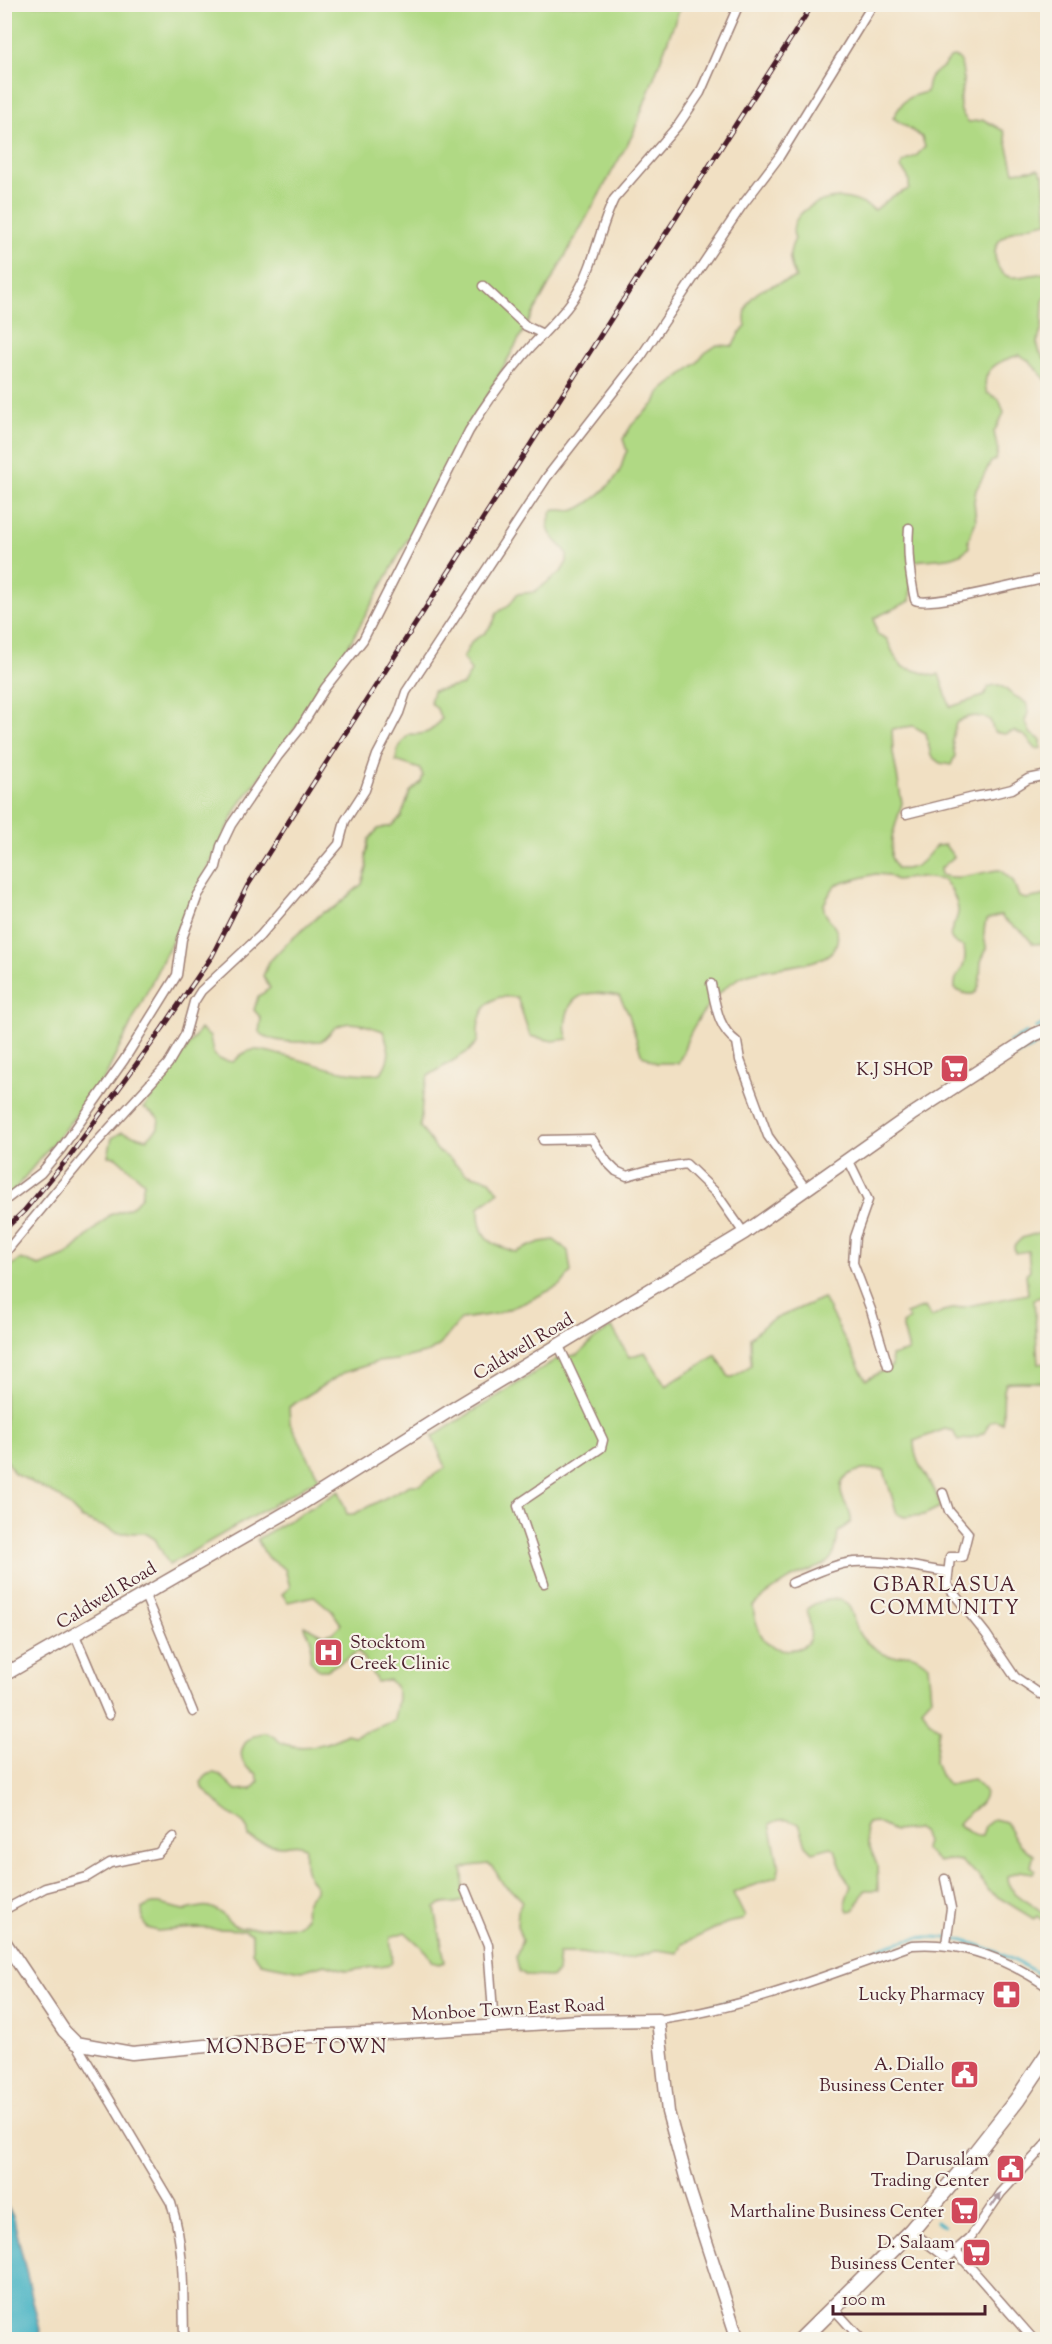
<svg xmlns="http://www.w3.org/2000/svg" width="1052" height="2344" font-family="'Sorts Mill Goudy',serif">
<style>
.green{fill:#b0d984;stroke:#7d7c58;stroke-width:1.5}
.water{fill:#47b3c4;stroke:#486978;stroke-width:1.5}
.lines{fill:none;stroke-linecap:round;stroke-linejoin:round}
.stream{stroke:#47b3c4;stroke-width:3}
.street-casing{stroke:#9e8077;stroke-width:11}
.secondary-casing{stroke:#9e8077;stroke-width:15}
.highway-casing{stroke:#9e8077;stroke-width:18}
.street{stroke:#fff;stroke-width:8}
.secondary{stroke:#fff;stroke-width:12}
.highway{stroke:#fff;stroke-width:15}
.rail-casing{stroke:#4a1f2b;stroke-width:5}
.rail{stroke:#f7f3e8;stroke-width:3;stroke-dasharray:9;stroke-linecap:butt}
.oneway{fill:#ae9aa0}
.labels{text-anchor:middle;stroke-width:4.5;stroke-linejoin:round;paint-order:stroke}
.poi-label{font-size:18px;fill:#4a1f2b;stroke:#f7f3e8;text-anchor:end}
.street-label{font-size:18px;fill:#4a1f2b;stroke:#f7f3e8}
.neighbourhood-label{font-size:20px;letter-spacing:1.5px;fill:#4a1f2b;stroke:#f7f3e8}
</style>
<rect width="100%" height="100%" fill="#f7f3e8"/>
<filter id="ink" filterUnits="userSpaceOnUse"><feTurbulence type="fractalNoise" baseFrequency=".0167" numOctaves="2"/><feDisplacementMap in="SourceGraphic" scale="12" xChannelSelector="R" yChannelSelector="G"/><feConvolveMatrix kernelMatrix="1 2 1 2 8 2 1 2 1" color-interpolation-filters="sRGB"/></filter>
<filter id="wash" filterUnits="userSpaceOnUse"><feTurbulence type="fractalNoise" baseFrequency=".008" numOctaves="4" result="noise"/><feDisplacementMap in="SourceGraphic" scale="24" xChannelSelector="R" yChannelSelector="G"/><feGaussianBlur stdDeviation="1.35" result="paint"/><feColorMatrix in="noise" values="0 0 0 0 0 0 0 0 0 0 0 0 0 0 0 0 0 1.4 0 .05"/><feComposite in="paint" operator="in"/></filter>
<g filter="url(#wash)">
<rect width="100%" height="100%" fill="#f1e0c3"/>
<g class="green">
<path d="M5,5H681L633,134L325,688L239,805L101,1085L5,1201Z"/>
<path d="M954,57L960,60C961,65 963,70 963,75C965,94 951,106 969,122L984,120L1004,131L1014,172L1038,169L1043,175L1047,222C1027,226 985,232 997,264C998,269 1004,276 1010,277C1017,279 1038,273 1047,273V296L1043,300L1042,328L1037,343L1040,353L1047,361V381L1029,361L1020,355C1000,360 979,369 987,393L999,399L1004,413L994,432L998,450L996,460L991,462L976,490L974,501L976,521L968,540L969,547C954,564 932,556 912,562L910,601L874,618L877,634L887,639L895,657L903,667L934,676L939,674L950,707L984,696L988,687C1000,683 1001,685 1010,693C1015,697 1022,699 1027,704L1028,713L1025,721L1031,734L1041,740V748L1036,749L1025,736L1014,731L1005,734L994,732L990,720C978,714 968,715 956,723L952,740L955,756L951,765L940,763L931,756L926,733L913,726L892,729L893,753L902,803L892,837L891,857L897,869C920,870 922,861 936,846L945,845L954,857L940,869L941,875C961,882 981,871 1000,870L1013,881L1019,897L1026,899L1047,895V943L1033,944L1023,932L1004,920L1001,915L986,920C985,924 984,929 984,934C983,939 987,944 986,949C986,953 982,957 981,962C979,978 985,1006 955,989C953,970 969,972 964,947C938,938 957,927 958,912C958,901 951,888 944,880L921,877L896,880L888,875L875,874L835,885C832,891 826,898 824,905C821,919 848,928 833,950C820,969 758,965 737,979C717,992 698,1016 688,1038C684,1048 684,1053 678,1063H656L641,1054L628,1012L619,996C595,991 570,989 566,1020C565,1028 565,1032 568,1039L553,1041L530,1036L517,997C511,997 502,996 497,998C480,1004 477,1026 478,1041L469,1051L428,1076L423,1093L420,1127L437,1150L450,1159L465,1173L490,1180L499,1192L479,1207C478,1237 488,1244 516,1252L540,1242L554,1240L568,1251L571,1272L561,1285L524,1303L496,1314L461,1319L440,1345L429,1352L396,1360L377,1362L343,1373L289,1407L290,1423L319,1478L169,1565L155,1539L145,1533H119L81,1518L60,1497L14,1473L5,1457L4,1277L12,1265L21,1259L39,1266L67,1255L110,1215L132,1207L141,1197L144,1182L116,1157L108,1156L112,1138L122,1132L147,1139L158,1128L159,1118L144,1108L200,1029L210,1037L213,1053L218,1059L233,1062C240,1056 245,1051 253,1050C262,1049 272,1053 281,1055C314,1062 346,1078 381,1073C392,1056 390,1049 383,1031C369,1026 349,1018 335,1028C330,1032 326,1038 321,1041C302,1042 273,1045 259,1032L261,1018L254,1010L258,997L270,988L263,976L269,962L285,945L322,913L334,908L362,884L367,868L366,855L369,839L378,829L391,826L401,817L410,792L421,782L423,776L420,769L396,761C396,751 402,740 410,734C426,735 432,732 441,719L437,709L430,702L433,691L463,685L471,671L463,658L472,641L485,633L493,623L497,613L510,604L517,594L534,592L561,572L567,562V553C554,536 542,535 552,511C560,508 568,512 575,510C589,505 616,482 621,468C623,462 623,457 627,451L623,439L633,423L655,403L659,393L697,363L705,353L717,345L733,346L739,333L746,327C739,291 770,286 796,278C789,262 787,254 795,239C785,215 820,197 840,198C852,198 865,204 875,210L893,196L909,189C910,180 908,175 901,168L902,163L916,156L925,147L922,137L893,118C904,99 905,97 927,92C928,66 940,77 950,58Z"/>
<path d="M1047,1230V1295L1034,1299L1038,1364L1047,1363V1382C1037,1383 1012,1381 1006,1383C1001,1394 1005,1410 1002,1423C993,1416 988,1423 985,1432L978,1436L958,1441L953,1431L945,1429L914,1441C914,1471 936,1481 940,1507L924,1515L904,1517L897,1514L884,1470C866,1468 834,1470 842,1496C845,1506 852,1511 851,1522L838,1532C835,1572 820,1563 792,1578C779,1586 764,1595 753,1606C754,1618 758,1631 765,1641C774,1652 805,1654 810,1638C812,1630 808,1617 807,1609C815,1602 830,1597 841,1600C856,1606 852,1629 863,1639C865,1642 882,1653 886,1655C904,1661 904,1644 928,1665L931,1698L922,1708L929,1721L939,1728L935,1761L940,1775L948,1785L973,1780L985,1791C985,1807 966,1811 958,1824C967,1829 971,1838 982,1836L985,1826L994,1819L1006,1822C1014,1836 1018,1848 1034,1854L1031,1866L1035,1870L1033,1873L1020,1871L1007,1876C1006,1895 1036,1904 1047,1916V1924L1037,1916L1034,1919L988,1891L978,1875L961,1862L947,1860L939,1862L924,1849L926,1841L922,1832L917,1829L894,1831L875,1822L868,1823L865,1828L868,1843L877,1865L878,1890H865L854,1910L848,1911C842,1902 849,1894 851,1885L843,1874L835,1849L831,1847L813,1852L806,1845L799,1824C788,1819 781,1818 770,1824L779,1867L778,1876L733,1893L745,1917L742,1920L727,1923L682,1944L678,1953L657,1950L648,1954L620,1960L581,1953H559L557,1972L553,1977L527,1976L519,1971L516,1957L522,1940L517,1926L518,1911L522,1902C518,1892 511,1892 504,1885C498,1878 497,1870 489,1864L470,1866L462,1869C465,1881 462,1890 465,1900C455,1906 444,1900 435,1908L445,1962L439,1964L433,1962L427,1952L405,1932L391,1937C388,1946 396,1954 391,1964L348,1971L325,1964L301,1971L261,1963L252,1952V1934L245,1930L196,1928L157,1931L148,1928L143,1921L142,1909C158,1896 173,1911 187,1910C196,1908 205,1904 215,1909C223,1912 227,1923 237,1926C254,1930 280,1926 298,1926L306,1917C304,1904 306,1900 316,1891V1887C304,1874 304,1863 305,1847C293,1842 292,1846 281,1846C270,1845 258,1842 248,1837V1830L244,1824L224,1809L202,1787L201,1783C213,1762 224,1779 236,1790L252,1789L259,1781L256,1773C231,1763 241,1735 264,1733C274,1733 276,1741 284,1744C304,1751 330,1744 347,1734L354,1736L394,1721C396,1703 404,1692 389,1680L377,1682L359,1651L327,1670H319L310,1661C309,1654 313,1646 311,1639C308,1633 304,1632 304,1625L324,1635L332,1633L341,1624L332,1611L314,1596L288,1602L282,1594L290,1587L285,1569L267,1557L257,1539L339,1491L347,1514H354L410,1485H419L446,1467L432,1437L560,1357L578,1355L593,1340L612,1327L629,1357L645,1352L666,1386L716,1355L729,1377H733L751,1365L750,1338L768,1322L823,1298L866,1380L892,1366L891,1356L909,1351L902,1324L910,1319L906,1314L925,1307L931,1318L943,1311L1028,1294L1026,1274L1030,1270L1028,1251L1015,1253L1014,1246L1022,1238Z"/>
</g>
<path class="water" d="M4,2202L13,2216L42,2339H5Z"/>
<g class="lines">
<g class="stream">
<path d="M1036,1028L1048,1022"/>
<path d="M1010,1042L1027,1033"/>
<path d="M1015,1056L1048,1039"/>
<path d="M831,1970C857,1957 897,1938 927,1937C970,1935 1012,1958 1048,1979"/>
<path d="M707,2007L727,2002"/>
<path d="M936,2221L944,2226"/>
</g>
</g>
</g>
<g filter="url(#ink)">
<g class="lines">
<defs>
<g id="street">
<path d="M483,286L526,326L543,334"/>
<path d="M909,528C907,554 910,575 915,600C929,608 1024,582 1048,578"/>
<path d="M906,814L974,797L992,794L1012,789L1028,779L1048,775"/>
<path d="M711,984C716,1007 718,1028 737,1042L740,1060L768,1136L806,1189"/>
<path d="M543,1140L592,1139L607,1162L616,1171L627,1176L652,1169L686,1164L716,1193L744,1233"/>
<path d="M848,1159L868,1200L855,1237L853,1263L871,1310L888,1366"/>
<path d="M4,1201L41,1173L61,1149L124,1060L177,975L182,939L198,895L216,867L221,846L231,825L278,756L299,730L325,688L363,640L469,431C485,405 503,380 523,356C540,335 563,317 577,293C595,264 599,229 614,199L679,124L700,93L739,4"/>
<path d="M4,1254L97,1142L168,1064L185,1035L194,1002L201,991L260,936L339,844L345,821L365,790L377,755L399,713L406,692L547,477L642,355L741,207L779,157L873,4"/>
<path d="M943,1493L949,1511L968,1533L962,1557H950L947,1585L986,1634L1015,1677L1040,1694H1048"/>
<path d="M544,1583L518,1506L521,1502L601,1448L603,1440L559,1346"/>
<path d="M792,1583C812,1575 833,1564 854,1562C885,1559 917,1568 948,1572"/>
<path d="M144,1593L193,1712"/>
<path d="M75,1635L109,1715"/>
<path d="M4,1661L14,1670"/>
<path d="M945,1879L951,1908L946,1944"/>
<path d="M465,1889L488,1945L494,2026"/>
<path d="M4,1910L45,1888L87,1877L110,1863L158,1853L173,1837"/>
<path d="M658,2020C746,2008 829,1975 912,1945C962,1941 1007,1959 1048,1987"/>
<path d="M76,2043L171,2203C185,2247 183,2294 184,2340"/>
<path d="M911,2231L947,2258L970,2238L1001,2193L1048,2142"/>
<path d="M956,2251L1034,2340"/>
<path d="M834,2309L862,2340"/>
</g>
<g id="secondary">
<path d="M4,1675L303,1503L459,1405L744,1233L911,1115L1034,1035L1048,1029"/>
<path d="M4,1941L64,2031L76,2043L132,2053L312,2036L388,2033L579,2021L658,2020L668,2112L690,2192L738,2340"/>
</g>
<path id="highway" d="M801,2340L911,2231L959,2174L1017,2100L1048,2054"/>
</defs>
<use href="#street" class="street-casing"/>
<use href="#secondary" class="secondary-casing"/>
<use href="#highway" class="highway-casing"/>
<use href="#street" class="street"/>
<use href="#secondary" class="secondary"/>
<use href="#highway" class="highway"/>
<defs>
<path id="rail" d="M4,1230L24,1211L69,1157L162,1029L212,956L248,885L813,4"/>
</defs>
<use href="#rail" class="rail-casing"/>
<use href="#rail" class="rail"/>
</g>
<defs><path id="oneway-solid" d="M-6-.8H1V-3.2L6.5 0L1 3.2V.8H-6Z" transform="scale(1.5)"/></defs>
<use class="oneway" href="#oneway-solid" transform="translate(996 2200) rotate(-55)"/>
</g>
<defs>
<symbol id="supermarket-square" viewBox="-11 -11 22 22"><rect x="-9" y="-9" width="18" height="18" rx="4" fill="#d1495b" stroke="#f7f3e8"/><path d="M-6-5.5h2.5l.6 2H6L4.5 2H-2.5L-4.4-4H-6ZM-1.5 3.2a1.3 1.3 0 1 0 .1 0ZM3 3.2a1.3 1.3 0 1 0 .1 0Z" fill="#fff"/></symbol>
<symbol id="hospital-square" viewBox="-11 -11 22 22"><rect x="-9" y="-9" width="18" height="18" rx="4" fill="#d1495b" stroke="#f7f3e8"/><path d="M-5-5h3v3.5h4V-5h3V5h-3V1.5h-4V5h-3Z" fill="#fff"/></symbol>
<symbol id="pharmacy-square" viewBox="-11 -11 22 22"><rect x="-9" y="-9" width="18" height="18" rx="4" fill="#d1495b" stroke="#f7f3e8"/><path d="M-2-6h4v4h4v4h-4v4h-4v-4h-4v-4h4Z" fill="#fff"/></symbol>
<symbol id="civic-square" viewBox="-11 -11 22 22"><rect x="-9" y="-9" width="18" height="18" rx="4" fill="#d1495b" stroke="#f7f3e8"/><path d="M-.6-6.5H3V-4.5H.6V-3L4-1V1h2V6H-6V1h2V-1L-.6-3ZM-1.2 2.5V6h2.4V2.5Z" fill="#fff"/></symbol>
</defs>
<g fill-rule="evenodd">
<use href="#supermarket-square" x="938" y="1052" width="33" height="33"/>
<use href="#hospital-square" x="312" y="1636" width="33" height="33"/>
<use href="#pharmacy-square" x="990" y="1978" width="33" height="33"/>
<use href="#civic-square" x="948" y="2058" width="33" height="33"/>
<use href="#civic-square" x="994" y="2152" width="33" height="33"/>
<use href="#supermarket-square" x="948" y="2194" width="33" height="33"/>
<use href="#supermarket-square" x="960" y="2236" width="33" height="33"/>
</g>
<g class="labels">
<g class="poi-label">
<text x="933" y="1075">K.J SHOP</text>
<text x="350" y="1648" text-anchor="start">Stocktom<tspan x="350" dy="21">Creek Clinic</tspan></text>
<text x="985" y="2000">Lucky Pharmacy</text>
<text x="944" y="2070">A. Diallo<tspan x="944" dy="21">Business Center</tspan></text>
<text x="989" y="2165">Darusalam<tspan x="989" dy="21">Trading Center</tspan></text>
<text x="944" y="2217">Marthaline Business Center</text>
<text x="955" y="2248">D. Salaam<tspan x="955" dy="21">Business Center</tspan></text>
</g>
<g class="street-label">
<text transform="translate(523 1346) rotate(-31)" y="6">Caldwell Road</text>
<text transform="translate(106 1595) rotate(-31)" y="6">Caldwell Road</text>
<text transform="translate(508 2009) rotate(-3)" y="6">Monboe Town East Road</text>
</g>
<g class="neighbourhood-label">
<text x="945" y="1591">GBARLASUA<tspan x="945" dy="23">COMMUNITY</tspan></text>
<text x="297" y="2053">MONBOE TOWN</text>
</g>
</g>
<rect width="1052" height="2344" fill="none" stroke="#f7f3e8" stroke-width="24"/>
<path d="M833 2305v9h152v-9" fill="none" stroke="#4a1f2b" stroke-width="3"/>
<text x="842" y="2305" font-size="18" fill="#4a1f2b" stroke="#f7f3e8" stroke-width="4.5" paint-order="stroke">100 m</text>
</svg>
